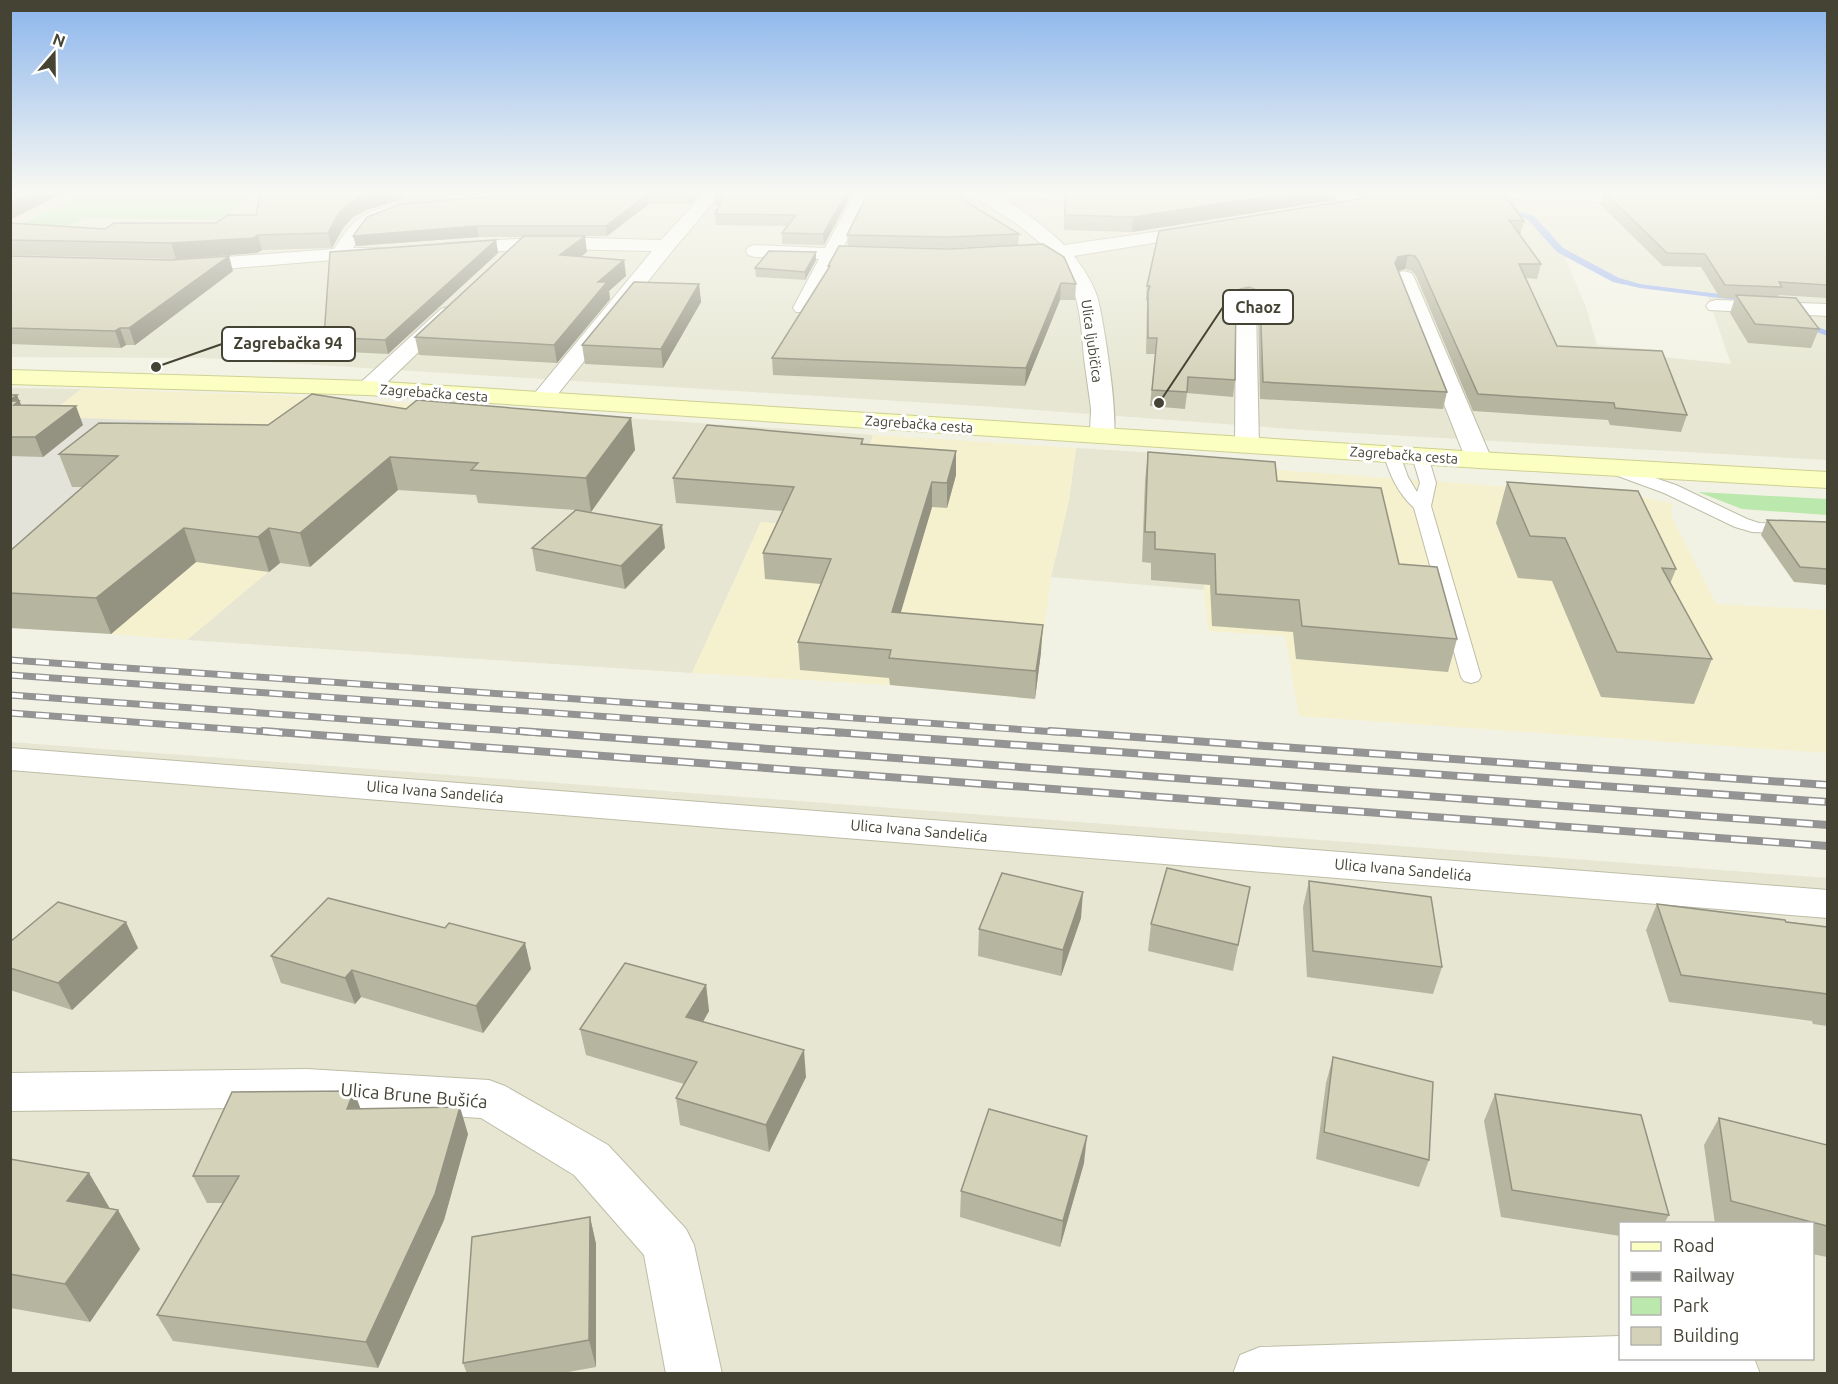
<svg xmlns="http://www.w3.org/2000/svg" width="1838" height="1384" font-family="Ubuntu,sans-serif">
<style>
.residential{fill:#e6e6d2;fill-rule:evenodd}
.commercial{fill:#f5f0ce}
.industrial{fill:#e4e3d9}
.green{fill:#bbe8ac}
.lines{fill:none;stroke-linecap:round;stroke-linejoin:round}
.stream{fill:#9fb7f1;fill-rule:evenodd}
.service-casing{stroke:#bebda7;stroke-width:2}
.minor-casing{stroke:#bebda7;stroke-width:2}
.secondary-casing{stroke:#ced091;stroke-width:2}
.service{fill:#fff;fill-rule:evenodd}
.minor{fill:#fff;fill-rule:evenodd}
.secondary{fill:#fcffc2;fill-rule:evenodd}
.rail-far1-casing{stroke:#949494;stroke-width:7}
.rail-casing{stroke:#949494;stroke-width:8}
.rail-far1{stroke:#fff;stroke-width:4.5;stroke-dasharray:13;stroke-linecap:butt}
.rail{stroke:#fff;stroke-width:5;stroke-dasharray:16;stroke-linecap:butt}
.wall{fill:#b6b59f}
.shaded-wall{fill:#949382}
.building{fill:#d4d2b9;stroke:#949382;stroke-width:1.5}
.labels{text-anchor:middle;stroke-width:6;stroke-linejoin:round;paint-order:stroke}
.far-street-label{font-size:14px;fill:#454334;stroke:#fff}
.street-label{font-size:15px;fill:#454334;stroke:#fff}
.near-street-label{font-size:18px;fill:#454334;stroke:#fff}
.leader{fill:none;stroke:#454334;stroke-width:2}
.callout-dot{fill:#454334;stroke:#fff;stroke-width:2}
.callout{fill:#fff;stroke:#454334;stroke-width:2}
.callout-label{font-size:16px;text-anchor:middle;font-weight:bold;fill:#454334}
</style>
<rect width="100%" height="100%" fill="#f2f2e4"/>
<g class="residential">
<path d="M11,191H87L11,230Z"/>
<path d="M260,191H394L400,211L522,196L525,191H1410L1420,198L1455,191H1827V460L1318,431L995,407L205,358L11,357V256L84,218L221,220ZM1578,257L1622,281L1706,292L1731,364L1662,357L1657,350L1597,345L1586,307L1565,258Z"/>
<path d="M11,388L81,389L11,445Z"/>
<path d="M451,406L873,435L864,462L833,529L761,522L692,673L187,640L368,488Z"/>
<path d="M1076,448L1191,455L1205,590L1051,577L1069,500Z"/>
<path d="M10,742L1827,878V1373H11ZM1620,1224H1812V1358H1620Z"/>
</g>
<g class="commercial">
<path d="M81,389L273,395L451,406L368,488L187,640L111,634L11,445Z"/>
<path d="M873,435L1076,448L1069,500L1051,577L1035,699L890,685L692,673L761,522L833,529L864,462Z"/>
<path d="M1193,464L1638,496L1674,504L1671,508L1672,518L1716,604L1827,610V753L1299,716L1285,636L1208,631Z"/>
</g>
<path class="industrial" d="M51,417L197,422L11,595V449Z"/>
<g class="green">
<path d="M87,191H260L221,220L84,218L11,256L10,230Z"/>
<path d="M395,191H515L398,205Z"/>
<path d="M1698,492L1827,499V515L1742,509Z"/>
</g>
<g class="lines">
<g class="stream">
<path d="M1521,212L1534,216L1563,248L1619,278L1640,284L1735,296L1739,298L1735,300L1640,288L1613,282L1557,252L1528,220L1517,214Z"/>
<path d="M1803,321L1828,331V336L1800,326V322Z"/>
</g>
<defs>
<g id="service">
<path d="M986,191L1093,194L1098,197L1093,200L979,197L974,194L978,191Z"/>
<path d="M1392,450L1400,455L1408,477L1417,492L1420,483L1412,456L1420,451L1428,456L1436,483L1431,506L1481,677L1478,681L1471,683L1464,681L1461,677L1414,508C1398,493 1390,476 1384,455Z"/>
<path d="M1613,464L1676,485L1747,519L1759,523L1828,525V535L1752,532L1735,527L1664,493L1607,472L1605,469L1607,466Z"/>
</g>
<g id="minor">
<path d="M706,191H723L673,250L550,404L542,406L534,404L530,399L534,394L652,251L552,249L453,253L446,251L444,247L446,243L552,237L661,240Z"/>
<path d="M856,191H872L843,248L886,251L888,255L886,259L879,261L838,259L810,312H796L793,308L819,259L755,257L748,255L746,251L748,247L755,245L825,248Z"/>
<path d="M965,191C971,191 978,190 984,191C1004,194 1050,230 1064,245L1202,225L1208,226L1211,230L1208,234L1202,235L1074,256C1083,268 1092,281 1097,296C1103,315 1121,428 1112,441L1103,443L1094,441C1088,433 1091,420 1091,409C1089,392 1086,375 1084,358C1081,321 1080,287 1054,257L1002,258L1000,254L1002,250L1044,246L1017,224Z"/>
<path d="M1328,191H1347L1364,205L1361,209L1355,210L1318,217L1312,216L1309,212L1312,208L1341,203Z"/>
<path d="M1449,191L1646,193L1654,198L1646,203L1457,197L1451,196Z"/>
<path d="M408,202L414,203L417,207L414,211C383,218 370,219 353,248H381L383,252L381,256L186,272L179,270L176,266L179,262L186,260L334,249C355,215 369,209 408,202Z"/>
<path d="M1404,271L1411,273L1414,277L1492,460L1488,465L1479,468L1470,465L1466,460L1394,277L1397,273Z"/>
<path d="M1716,300L1828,304V316L1709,310L1706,306L1709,302Z"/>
<path d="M1246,304L1253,306L1256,310L1259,445L1256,450L1247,452L1238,450L1235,445L1236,310L1239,306Z"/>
<path d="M448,307L455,309L458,313L455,317L376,393L368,395L360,393L356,388L360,383L441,309Z"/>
<path d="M10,748L1828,890V918L10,770Z"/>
<path d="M307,1069L489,1080L505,1086L608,1145L686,1229L694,1245L722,1374H666L644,1255L574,1175L481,1118L307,1107L10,1111V1073Z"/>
<path d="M1620,1336V1358H1754L1760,1374H1233L1240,1355L1260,1347Z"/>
</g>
<path id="secondary" d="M10,370L368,381L1479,452L1828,472V488L1479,468L368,395L10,384Z"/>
</defs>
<use href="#service" class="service-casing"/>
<use href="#minor" class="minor-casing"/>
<use href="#secondary" class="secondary-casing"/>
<use href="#service" class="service"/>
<use href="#minor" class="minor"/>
<use href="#secondary" class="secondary"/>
<defs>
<g id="rail-far1">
<path d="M10,660L1071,733"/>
<path d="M10,675L840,733"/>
<path d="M10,695L541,733"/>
<path d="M10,713L283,733"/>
</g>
<g id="rail">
<path d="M263,731L1828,846"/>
<path d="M520,731L1828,825"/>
<path d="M819,731L1828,802"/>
<path d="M1050,731L1828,785"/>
</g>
</defs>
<use href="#rail-far1" class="rail-far1-casing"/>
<use href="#rail" class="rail-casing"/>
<use href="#rail-far1" class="rail-far1"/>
<use href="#rail" class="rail"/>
</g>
<g class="wall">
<path d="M261,191H401L402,199L366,210L353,217L343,228L332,248L262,250L257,253L176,259L10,255V223L105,229L216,223L256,215Z"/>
<path d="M703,191L691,204H649L607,236H581L587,252L581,257L624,260L626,276L609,291L610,299L557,363L419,355L415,337L523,237H479L356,246L497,196Z"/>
<path d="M853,191L824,245L782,244V233L788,226L716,225L715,214L719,205H714V194Z"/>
<path d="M1064,191H1337L1335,200L1132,232L1064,230Z"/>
<path d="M1350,191H1398L1359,197Z"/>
<path d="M1423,191L1524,221L1520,235H1519L1541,264L1537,279L1526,278L1557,346L1687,415L1681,432L1610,425L1608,420L1473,411L1416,276L1412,271L1405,269L1398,271L1447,392L1443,409L1260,399L1258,310L1255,305L1247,302L1238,304L1236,307L1235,380L1233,397L1187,393L1185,409L1150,406L1155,354H1146L1147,301L1146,300L1147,286Z"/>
<path d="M1646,191H1827V197Z"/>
<path d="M1604,192L1827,199V298L1779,295L1778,297L1819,329L1811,348L1748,343L1730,313L1735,298H1720L1701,267L1663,266L1600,204Z"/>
<path d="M1019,234L1018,245L949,248L848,246L847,235Z"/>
<path d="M496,240L498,253L388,354L327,351L324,337Z"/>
<path d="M816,252V260L805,280L756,277L755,268Z"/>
<path d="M10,256L233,271L135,345H126L121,348L10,344Z"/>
<path d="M828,266L1076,284L1075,300H1060L1025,386L773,375L772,358L828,270Z"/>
<path d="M699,284L701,302L663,368L585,364L582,345Z"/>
<path d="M10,395L21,405L83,425L43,457L10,456Z"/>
<path d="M406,409L631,418L635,450L591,512L582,511L665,548L625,589L536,571L532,548L575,510L478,503L476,495L398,490L310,567L280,563L269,572L196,562L111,634L10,628V551L83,487H72L59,454L268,425Z"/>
<path d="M863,439V444L956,475L947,508L932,507L900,613L1041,652L1035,699L890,685L889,678L800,670L798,642L821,584L765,579L763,553L783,511L676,503L673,478Z"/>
<path d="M1148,452L1399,564L1457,639L1448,672L1296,659L1293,632L1212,626L1210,585L1151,580V563L1142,562L1145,481Z"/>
<path d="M1507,482L1676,569L1670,584L1712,659L1694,704L1601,697L1552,581L1518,578L1496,523Z"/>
<path d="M1767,520L1827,522V585L1794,582L1761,535Z"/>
<path d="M1309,881L1442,967L1433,994L1307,977L1303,907Z"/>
<path d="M1250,887L1233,971L1148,951L1151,924Z"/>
<path d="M1657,904L1827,927V1026L1813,1024L1812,1021L1669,1002L1646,930Z"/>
<path d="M1081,918L1061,976L978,956L979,929Z"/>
<path d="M10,942L138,948L72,1010L10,990Z"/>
<path d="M525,943L531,969L483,1033L361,997L355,1004L281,983L271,956Z"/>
<path d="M706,985L709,1011L703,1022L806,1077L769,1152L680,1125L676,1098L684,1084L586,1055L580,1029Z"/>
<path d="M1333,1057L1429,1160L1419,1187L1316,1159L1326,1083Z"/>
<path d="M1495,1094L1669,1215L1664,1224H1620V1236L1501,1217L1484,1121Z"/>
<path d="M361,1109L468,1134L444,1220L378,1368L173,1341L157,1315L223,1203H207L193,1176Z"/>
<path d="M1719,1118L1827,1145V1257L1812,1254V1224H1715L1704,1145Z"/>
<path d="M10,1159L111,1209L140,1249L90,1322L10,1308Z"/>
<path d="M1084,1163L1060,1247L960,1217L961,1191Z"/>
<path d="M590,1217L596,1244V1367L557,1374H467L463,1363Z"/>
</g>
<g class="shaded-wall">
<path d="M34,191H67L10,220V203Z"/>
<path d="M378,191H401L402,199L366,210L353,217L343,228L332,248L328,233L339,213L349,203L363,196Z"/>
<path d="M693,191H703L691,204L690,194Z"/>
<path d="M848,191H853L824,245L823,234Z"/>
<path d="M1303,191H1337L1335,200L1132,232L1133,217Z"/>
<path d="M1360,191H1398L1359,197Z"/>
<path d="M648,194L649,204L607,236L606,226Z"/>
<path d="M477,226L479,237L356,246L353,236Z"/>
<path d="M258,235L262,250L257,253L176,259L171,243Z"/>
<path d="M585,236L587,252L562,271L560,255Z"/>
<path d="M496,240L498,253L388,354L385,340Z"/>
<path d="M816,252V260L805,280V272Z"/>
<path d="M1408,255L1405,269L1395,272V263L1398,257Z"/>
<path d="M229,256L233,271L135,345L129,328Z"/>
<path d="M624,260L626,276L609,291L610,299L557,363L554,345L598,282Z"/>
<path d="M1061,283L1060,300L1025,386L1026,368Z"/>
<path d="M699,284L701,302L663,368L661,349Z"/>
<path d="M1249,287L1247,302L1238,304L1234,310L1236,295L1240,289Z"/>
<path d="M120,328L126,345L121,348L115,331Z"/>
<path d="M17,395L25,414L10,404V400Z"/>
<path d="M76,406L83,425L43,457L35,437Z"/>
<path d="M631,418L635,450L591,512L586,478Z"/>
<path d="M956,451V475L947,508V483Z"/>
<path d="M390,457L398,490L310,567L300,533Z"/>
<path d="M932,482V507L893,639L892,612Z"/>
<path d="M662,525L665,548L625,589L621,566Z"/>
<path d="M184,528L196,562L111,634L96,598Z"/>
<path d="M269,528L280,563L269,572L258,537Z"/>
<path d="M1043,625L1041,652L1035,699L1036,671Z"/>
<path d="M1083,892L1081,918L1061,976L1063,950Z"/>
<path d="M126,922L138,948L72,1010L58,983Z"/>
<path d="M525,943L531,969L483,1033L476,1006Z"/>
<path d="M352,970L361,997L355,1004L345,978Z"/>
<path d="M706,985L709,1011L690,1044L686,1017Z"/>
<path d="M804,1050L806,1077L769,1152L766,1125Z"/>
<path d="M354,1091L364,1118L347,1109Z"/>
<path d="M460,1107L468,1134L444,1220L378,1368L366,1342Z"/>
<path d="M1087,1136L1084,1163L1060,1247L1063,1221Z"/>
<path d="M89,1173L112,1212L67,1201Z"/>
<path d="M118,1210L140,1249L90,1322L65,1284Z"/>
<path d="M590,1217L596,1244V1367L589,1340Z"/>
</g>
<g class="building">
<path d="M10,191H34L10,203Z"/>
<path d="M261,191H378L363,196L349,203L339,213L328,233L258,235L253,238L171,243L10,240V223L105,229L114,223H216L228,215H256Z"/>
<path d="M523,191H693L690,194H648L606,226H477L353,236L367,217L401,204L497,196Z"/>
<path d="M717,191H848L823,234L782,233L796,215L715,214L724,194H714Z"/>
<path d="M869,191H949L1019,234L949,237L847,235Z"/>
<path d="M1065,191H1303L1133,217L1065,215Z"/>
<path d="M1423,191H1502L1524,221L1509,220L1541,264H1519L1557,346L1662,351L1687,415L1615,408L1614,403L1478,394L1419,262L1415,256L1408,255L1398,257L1395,263L1447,392L1263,382L1260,295L1257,290L1249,287L1240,289L1236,295L1235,380L1188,377L1187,392L1152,390L1157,338H1148V292L1150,286H1147L1159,231L1358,199Z"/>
<path d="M1604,192L1827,199V285L1779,282L1782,287L1725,285L1705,254L1667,253Z"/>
<path d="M524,236H585L560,255L624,260L598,282H607L554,345L415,337Z"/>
<path d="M496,240L385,340L324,337L330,252Z"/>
<path d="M1043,244L1064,257L1076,284L1061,283L1026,368L772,358L830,266H828L839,246L949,249Z"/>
<path d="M769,251L816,252L805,272L755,268Z"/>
<path d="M10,256L171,260L229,256L129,328H120L115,331L10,328Z"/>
<path d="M634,282L699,284L661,349L582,345Z"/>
<path d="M1736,295L1796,298L1819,329L1755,324Z"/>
<path d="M312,394L406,409L417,400L631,418L586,478L471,470L478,463L390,457L300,533L269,528L258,537L184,528L96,598L10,593V551L118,456L59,454L99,423L268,425Z"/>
<path d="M10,395H17L10,400Z"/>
<path d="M10,401H19L14,405L76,406L35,437H10Z"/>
<path d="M707,425L863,439L861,444L956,451L947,483L932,482L892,612L1043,625L1036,671L889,658L891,650L798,642L831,559L763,553L794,487L673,478Z"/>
<path d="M1148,452L1275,462L1277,481L1381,488L1399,564L1437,567L1457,639L1302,626L1299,600L1216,594L1215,554L1155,549V532H1145Z"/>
<path d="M1507,482L1638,491L1676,569L1662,568L1712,659L1617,652L1565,538L1530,536Z"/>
<path d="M576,510L662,525L621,566L532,548Z"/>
<path d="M1767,520L1827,522V569L1800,567Z"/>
<path d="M1167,868L1250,887L1238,945L1151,924Z"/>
<path d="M1002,873L1083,892L1063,950L979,929Z"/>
<path d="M1309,881L1431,897L1442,967L1313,951Z"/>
<path d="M328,898L445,928L449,923L525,943L476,1006L352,970L345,978L271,956Z"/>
<path d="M58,902L126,922L58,983L10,968V942Z"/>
<path d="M1657,904L1785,920L1786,922L1827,927V997V994L1681,975Z"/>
<path d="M625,963L706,985L686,1017L804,1050L766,1125L676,1098L697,1062L580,1029Z"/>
<path d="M1333,1057L1433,1082L1429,1160L1324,1132Z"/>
<path d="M354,1091L347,1109L460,1107L435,1194L366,1342L157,1315L239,1176H193L232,1092Z"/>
<path d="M1495,1094L1641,1115L1669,1215L1512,1190Z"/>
<path d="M989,1109L1087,1136L1063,1221L961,1191Z"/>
<path d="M1719,1118L1827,1145V1226L1731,1201Z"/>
<path d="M10,1159L89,1173L67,1201L118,1210L65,1284L10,1274Z"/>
<path d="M590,1217L589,1340L463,1363L472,1237Z"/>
</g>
<linearGradient id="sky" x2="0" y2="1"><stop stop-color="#8bb5ec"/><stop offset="0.5" stop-color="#f9f9f3"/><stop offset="1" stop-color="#f9f9f3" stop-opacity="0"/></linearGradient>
<rect width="1838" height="385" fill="url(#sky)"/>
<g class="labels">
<g class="far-street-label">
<text transform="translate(1092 341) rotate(82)" y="5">Ulica ljubičica</text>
<text transform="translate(434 393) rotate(4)" y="5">Zagrebačka cesta</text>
<text transform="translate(919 424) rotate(4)" y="5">Zagrebačka cesta</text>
<text transform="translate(1404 455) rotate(4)" y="5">Zagrebačka cesta</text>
</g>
<g class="street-label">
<text transform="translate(435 792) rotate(5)" y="5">Ulica Ivana Sandelića</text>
<text transform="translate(919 831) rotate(5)" y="5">Ulica Ivana Sandelića</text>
<text transform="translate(1403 870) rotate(5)" y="5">Ulica Ivana Sandelića</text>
</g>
<g class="near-street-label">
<text transform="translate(414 1096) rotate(5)" y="6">Ulica Brune Bušića</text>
</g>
</g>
<path class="leader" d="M1159 403L1223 307M156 367L222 344"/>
<g class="callout-dot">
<circle cx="1159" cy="403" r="6"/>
<circle cx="156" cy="367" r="6"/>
</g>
<g class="callout">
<rect x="1223" y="290" width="70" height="34" rx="6"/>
<rect x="222" y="327" width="133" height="34" rx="6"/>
</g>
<g class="callout-label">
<text x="1258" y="313">Chaoz</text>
<text x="288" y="349">Zagrebačka 94</text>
</g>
<rect width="1838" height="1384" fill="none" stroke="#454334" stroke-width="24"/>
<rect x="1619" y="1222" width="195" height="138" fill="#ffffff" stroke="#b5b4ae" stroke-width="1.5"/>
<rect x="1631" y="1242" width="30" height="9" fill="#fcffc2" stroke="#b5b4ae" stroke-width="1.5"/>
<text x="1673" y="1252" font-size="18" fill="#454334">Road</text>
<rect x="1631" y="1272" width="30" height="9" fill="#949494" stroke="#b5b4ae" stroke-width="1.5"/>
<text x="1673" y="1282" font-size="18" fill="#454334">Railway</text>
<rect x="1631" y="1297" width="30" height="18" fill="#bbe8ac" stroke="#b5b4ae" stroke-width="1.5"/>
<text x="1673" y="1312" font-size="18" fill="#454334">Park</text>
<rect x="1631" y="1327" width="30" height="18" fill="#d4d2b9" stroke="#b5b4ae" stroke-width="1.5"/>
<text x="1673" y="1342" font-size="18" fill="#454334">Building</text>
<g transform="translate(54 54) rotate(20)" stroke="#ffffff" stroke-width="4.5" paint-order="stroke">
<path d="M0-4.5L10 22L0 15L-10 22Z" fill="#454334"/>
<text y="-9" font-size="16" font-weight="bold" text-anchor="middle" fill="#454334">N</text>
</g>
</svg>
